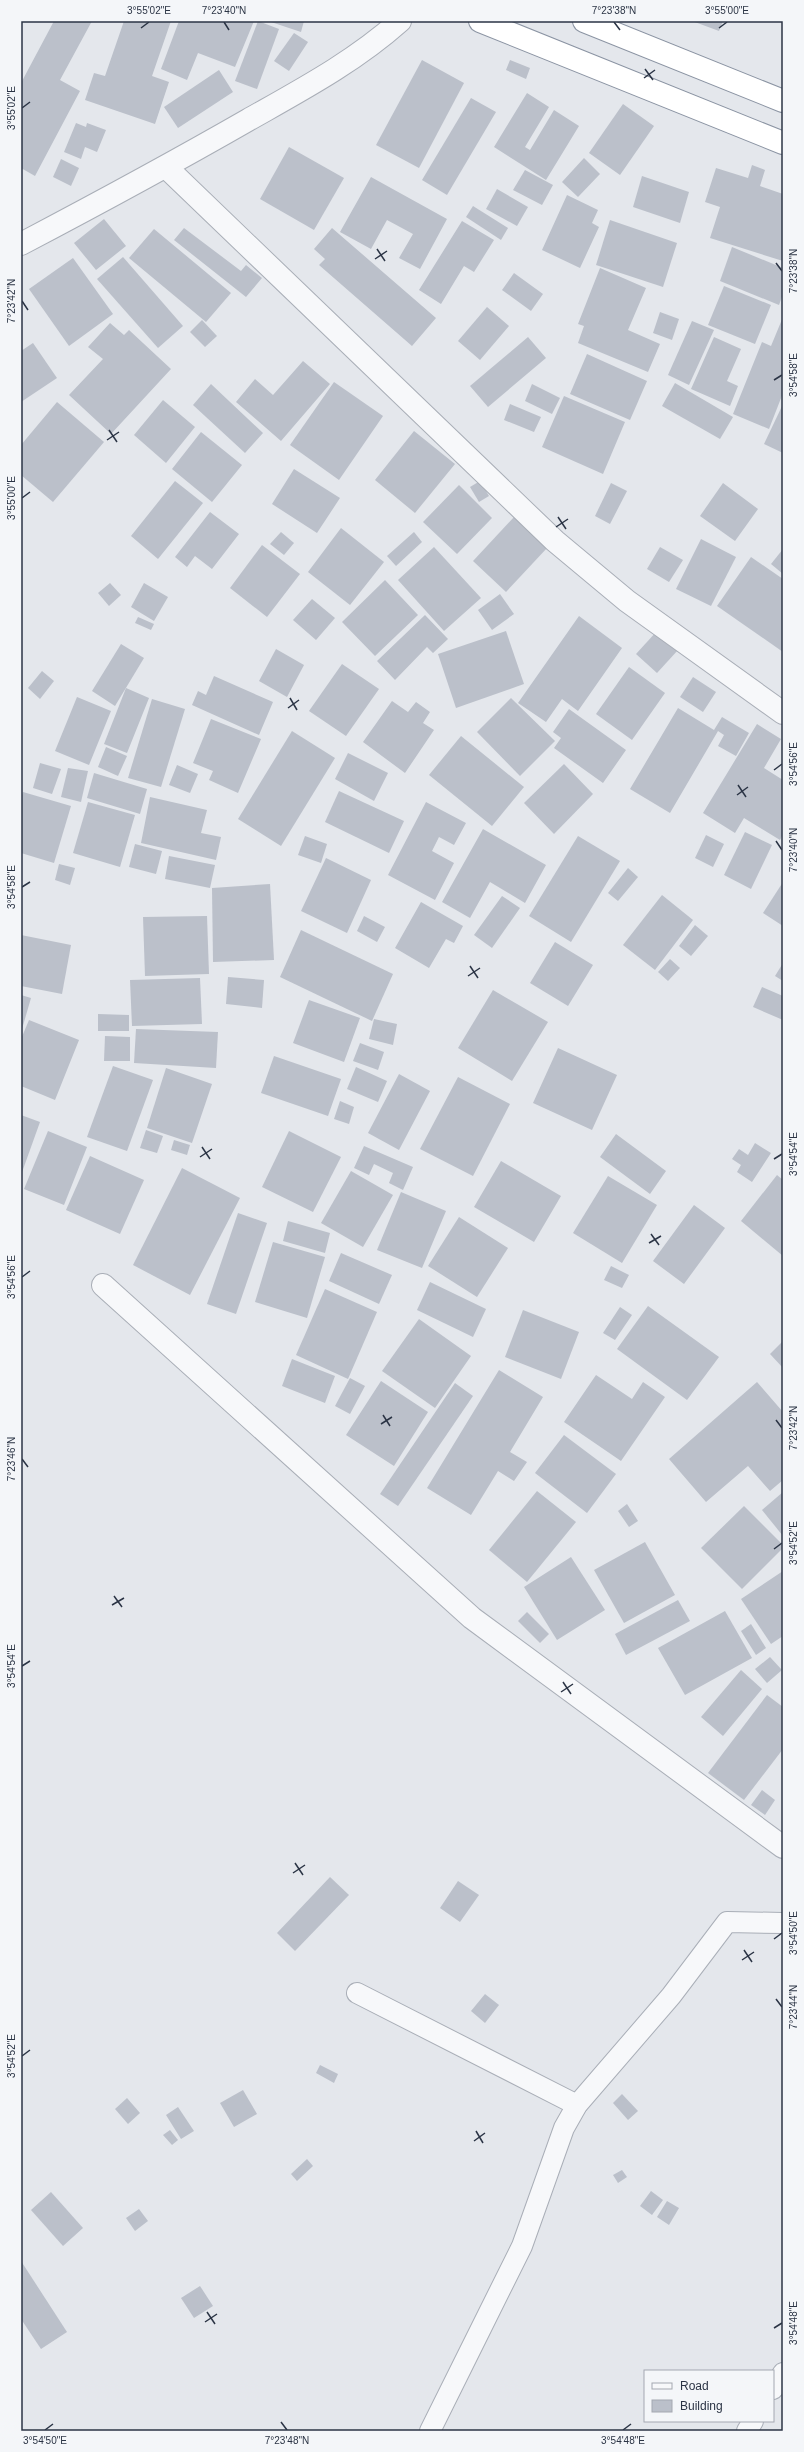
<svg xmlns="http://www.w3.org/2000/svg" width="804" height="2452" font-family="Arial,sans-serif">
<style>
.building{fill:#bbc0ca}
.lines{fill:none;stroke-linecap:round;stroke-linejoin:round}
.lane-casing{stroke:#a9aeb7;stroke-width:22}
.street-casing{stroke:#a9aeb7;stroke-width:24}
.highway-casing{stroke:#8b94a3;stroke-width:24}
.lane{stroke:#f7f8fa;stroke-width:20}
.street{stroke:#f7f8fa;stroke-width:22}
.highway{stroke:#fff;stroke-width:22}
.ticks{fill:none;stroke:#2b3445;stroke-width:1.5}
.neatline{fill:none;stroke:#2b3445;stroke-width:1.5}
.ticks-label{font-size:10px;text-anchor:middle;fill:#2b3445}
</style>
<rect width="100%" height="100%" fill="#e4e7ec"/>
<g class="building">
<path d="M54,21H92L60,80L80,91L35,176L21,168V83Z"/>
<path d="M124,21H171L152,76L169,82L155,124L85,100L94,73L105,76Z"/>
<path d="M179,21H254L235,67L198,53L187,80L161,69Z"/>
<path d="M258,21L279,29L257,89L235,81Z"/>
<path d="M268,21H304L301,32Z"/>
<path d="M692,21H723L719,31Z"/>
<path d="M294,33L308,42L289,71L274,61Z"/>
<path d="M422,60L464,83L419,168L376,145Z"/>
<path d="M510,60L530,68L526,79L506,70Z"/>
<path d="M219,70L233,92L178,128L164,107Z"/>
<path d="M527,93L549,107L525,147L530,150L554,110L579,126L546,180L494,147Z"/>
<path d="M471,98L496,112L447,195L422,180Z"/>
<path d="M623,104L654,126L620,175L589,153Z"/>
<path d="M76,123L86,127L87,123L106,130L97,152L85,147L81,159L64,152Z"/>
<path d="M289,147L344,178L314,230L260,199Z"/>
<path d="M584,158L600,174L578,197L562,182Z"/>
<path d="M61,159L79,168L71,186L53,177Z"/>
<path d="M752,165L765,170L760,186L783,194V261L710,238L720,207L705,202L716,168L748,178Z"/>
<path d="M525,170L553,185L542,205L513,190Z"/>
<path d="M642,176L689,192L680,223L633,207Z"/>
<path d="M371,177L447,219L420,269L399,258L413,234L387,220L371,249L340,232Z"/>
<path d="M497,189L528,207L517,226L486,209Z"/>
<path d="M567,195L598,210L592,223L599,227L580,268L542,250Z"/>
<path d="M473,206L508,228L501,240L466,217Z"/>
<path d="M104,219L126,246L96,270L74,243Z"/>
<path d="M610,220L677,243L663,287L596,265Z"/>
<path d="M462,221L494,240L474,272L464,266L441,304L419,290Z"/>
<path d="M184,228L241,271L246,265L262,278L246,297L174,240Z"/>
<path d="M332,228L436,318L412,346L319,265L325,259L314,249Z"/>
<path d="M154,229L231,293L206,322L129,258Z"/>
<path d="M732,247L783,268V294L779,305L720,281Z"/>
<path d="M123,257L183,326L158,348L97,279Z"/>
<path d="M73,258L113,314L69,346L29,289Z"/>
<path d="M600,268L646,288L628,330L660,344L648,372L578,343L584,326L578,324Z"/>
<path d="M514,273L543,294L531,311L502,290Z"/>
<path d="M724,286L771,305L755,344L708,325Z"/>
<path d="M487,307L509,326L480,360L458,341Z"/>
<path d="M660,312L679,319L672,340L653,333Z"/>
<path d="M783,317V393L769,429L733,414L762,342L771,346Z"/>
<path d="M202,320L217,336L205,347L190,332Z"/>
<path d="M692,321L714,330L689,385L668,375Z"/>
<path d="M110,323L124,335L129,330L171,369L111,434L69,395L103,359L88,347Z"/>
<path d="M528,337L546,358L488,407L470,386Z"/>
<path d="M714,337L741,349L727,381L738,386L730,406L691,389Z"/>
<path d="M33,343L57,378L21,402V351Z"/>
<path d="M587,354L647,381L630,420L570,394Z"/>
<path d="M303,361L330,384L281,441L236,402L255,379L273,395Z"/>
<path d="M334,382L383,416L339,480L290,445Z"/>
<path d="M675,383L733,417L720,439L662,406Z"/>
<path d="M211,384L263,433L245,453L193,405Z"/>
<path d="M532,384L560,398L552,414L525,401Z"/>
<path d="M564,396L625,422L603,474L542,447Z"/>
<path d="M163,400L195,427L166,463L134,435Z"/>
<path d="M57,402L104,442L53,502L21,475V445Z"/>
<path d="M510,404L541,417L534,432L504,420Z"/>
<path d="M783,404V453L764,444Z"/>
<path d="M414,431L455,464L415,513L375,480Z"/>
<path d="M201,432L242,465L212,502L172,469Z"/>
<path d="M294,469L340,498L317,533L272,504Z"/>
<path d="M175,481L203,503L158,559L131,536Z"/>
<path d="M480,481L489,496L479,502L470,487Z"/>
<path d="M611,483L627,491L610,524L595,516Z"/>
<path d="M723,483L758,509L735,541L700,516Z"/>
<path d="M459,485L492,518L457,554L423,522Z"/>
<path d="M210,512L239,534L212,569L195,556L187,567L175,557Z"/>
<path d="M515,516L548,547L506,592L473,561Z"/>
<path d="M341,528L384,562L350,605L308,572Z"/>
<path d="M281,532L294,543L284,555L270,544Z"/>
<path d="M414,532L422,542L396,566L387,556Z"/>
<path d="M701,539L736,557L711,606L676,589Z"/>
<path d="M262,545L300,574L267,617L230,588Z"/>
<path d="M434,547L481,598L444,631L398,580Z"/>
<path d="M660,547L683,560L669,582L647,569Z"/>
<path d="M783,549V574L771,564Z"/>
<path d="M751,557L783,579V652L717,606Z"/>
<path d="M385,580L418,615L375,656L342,622Z"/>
<path d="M110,583L121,595L109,606L98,593Z"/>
<path d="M144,583L168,597L154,621L131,607Z"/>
<path d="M500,594L514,614L492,630L478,610Z"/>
<path d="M312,599L335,618L316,640L293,620Z"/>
<path d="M425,615L448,639L433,653L427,647L395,680L377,661Z"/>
<path d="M579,616L622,648L578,711L562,699L546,722L518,703Z"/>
<path d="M138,617L154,624L151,630L135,623Z"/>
<path d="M506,631L524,684L456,708L438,654Z"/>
<path d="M657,631L678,650L657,673L636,654Z"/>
<path d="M121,644L144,658L115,706L92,691Z"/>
<path d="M276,649L304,665L287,697L259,681Z"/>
<path d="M342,664L379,689L346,736L309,711Z"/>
<path d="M629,667L665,693L632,740L596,714Z"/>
<path d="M42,671L54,681L40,699L28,688Z"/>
<path d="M214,676L273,702L259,735L192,705L198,691L206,695Z"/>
<path d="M693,677L716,692L703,712L680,697Z"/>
<path d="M126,688L149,698L127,753L104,744Z"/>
<path d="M77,697L111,711L89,765L55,751Z"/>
<path d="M511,698L555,741L520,776L477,732Z"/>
<path d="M152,699L185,709L161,787L128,778Z"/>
<path d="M392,701L408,712L416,702L430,712L423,723L434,730L405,773L363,742Z"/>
<path d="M678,708L714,730L722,717L749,733L736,756L718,746L724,735L718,731L670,813L630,789Z"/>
<path d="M569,709L626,750L603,783L554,748L561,738L553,732Z"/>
<path d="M211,719L261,739L238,793L209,780L213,771L193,763Z"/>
<path d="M757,724L781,739L764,768L783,780V834L780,840L744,818L735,833L703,813Z"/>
<path d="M292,731L335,758L281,846L238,819Z"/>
<path d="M461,736L524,787L492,826L429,775Z"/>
<path d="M106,747L127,756L118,776L98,767Z"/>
<path d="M348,753L388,773L374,801L335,779Z"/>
<path d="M40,763L61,769L52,794L33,788Z"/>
<path d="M564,764L593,794L554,834L524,803Z"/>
<path d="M177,765L198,774L190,793L169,785Z"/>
<path d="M68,768L88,771L81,802L61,797Z"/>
<path d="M94,773L147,789L140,814L87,798Z"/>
<path d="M339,791L404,821L389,853L325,822Z"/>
<path d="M23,792L71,806L54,863L21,853V799Z"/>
<path d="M150,797L207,810L201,833L221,837L216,860L141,843Z"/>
<path d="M88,802L135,815L120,867L73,853Z"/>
<path d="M426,802L466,823L454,845L439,837L432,851L454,863L435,900L388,875Z"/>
<path d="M483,829L546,865L525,903L490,882L470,918L442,902Z"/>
<path d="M745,832L772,845L751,889L724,875Z"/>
<path d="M706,835L724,844L713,867L695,858Z"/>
<path d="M305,836L327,844L321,863L298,855Z"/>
<path d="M578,836L620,861L571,942L529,916Z"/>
<path d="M135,844L162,851L156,874L129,867Z"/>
<path d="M169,856L215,865L210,888L165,879Z"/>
<path d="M326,858L371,880L347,933L301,911Z"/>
<path d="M59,864L75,868L70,885L55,880Z"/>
<path d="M628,868L638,877L618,901L608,893Z"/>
<path d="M783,882V926L763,913Z"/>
<path d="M270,884L274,960L213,962L212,888Z"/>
<path d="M662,895L693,920L655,970L623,945Z"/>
<path d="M502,896L520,908L492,948L474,935Z"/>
<path d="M421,902L463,926L454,943L446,939L429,968L395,948Z"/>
<path d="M207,916L209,974L145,976L143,917Z"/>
<path d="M364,916L385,927L377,942L357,931Z"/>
<path d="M695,925L708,936L691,956L679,946Z"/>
<path d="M301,930L393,974L372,1021L280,977Z"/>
<path d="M21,935L71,945L62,994L21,986Z"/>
<path d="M555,942L593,965L568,1006L530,983Z"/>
<path d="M670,959L680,968L668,981L658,972Z"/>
<path d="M783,963V981L775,976Z"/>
<path d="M228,977L264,980L262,1008L226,1004Z"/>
<path d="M200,978L202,1024L132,1026L130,980Z"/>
<path d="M762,987L783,996V1020L753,1007Z"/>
<path d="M493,990L548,1022L512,1081L458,1048Z"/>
<path d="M21,995L31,998L22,1029L21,1028Z"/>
<path d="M309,1000L360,1018L344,1062L293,1043Z"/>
<path d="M98,1014L129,1015V1031H98Z"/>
<path d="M374,1019L397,1024L393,1045L369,1039Z"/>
<path d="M29,1020L79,1040L55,1100L21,1086V1039Z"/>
<path d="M136,1029L218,1032L216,1068L134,1063Z"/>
<path d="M105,1036L130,1037V1061H104Z"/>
<path d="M360,1043L384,1052L378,1070L353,1061Z"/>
<path d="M558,1048L617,1075L592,1130L533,1103Z"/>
<path d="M274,1056L341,1079L328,1116L261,1093Z"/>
<path d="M113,1066L153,1080L127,1151L87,1137Z"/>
<path d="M356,1067L387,1081L378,1102L347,1089Z"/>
<path d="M166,1068L212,1084L192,1143L147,1128Z"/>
<path d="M399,1074L430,1091L399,1150L368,1133Z"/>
<path d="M458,1077L510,1104L473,1176L420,1149Z"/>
<path d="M340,1101L354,1107L349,1124L334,1119Z"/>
<path d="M21,1115L40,1122L21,1175Z"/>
<path d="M146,1130L163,1136L157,1153L140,1148Z"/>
<path d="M48,1131L87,1147L64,1205L24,1189Z"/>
<path d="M289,1131L341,1157L313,1212L262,1187Z"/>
<path d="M616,1134L666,1171L650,1194L600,1157Z"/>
<path d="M174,1140L190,1145L187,1155L171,1150Z"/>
<path d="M755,1143L771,1153L752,1182L737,1172L741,1165L732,1159L739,1149L748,1155Z"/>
<path d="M364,1146L413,1167L403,1190L389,1183L393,1173L374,1164L369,1175L354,1168Z"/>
<path d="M90,1156L144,1180L120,1234L66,1210Z"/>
<path d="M501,1161L561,1196L534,1242L474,1207Z"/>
<path d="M182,1168L240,1198L190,1295L133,1265Z"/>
<path d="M351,1171L393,1195L363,1247L321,1223Z"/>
<path d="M777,1175L783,1180V1256L741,1221Z"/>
<path d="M608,1176L657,1205L622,1263L573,1233Z"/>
<path d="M401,1192L446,1211L422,1268L377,1250Z"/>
<path d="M694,1205L725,1228L684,1284L653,1261Z"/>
<path d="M238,1213L267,1223L236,1314L207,1304Z"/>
<path d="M459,1217L508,1248L477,1297L428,1266Z"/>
<path d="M288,1221L330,1233L325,1253L283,1241Z"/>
<path d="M273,1242L325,1257L307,1318L255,1302Z"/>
<path d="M341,1253L392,1275L379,1304L329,1281Z"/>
<path d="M611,1266L629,1275L622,1288L604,1280Z"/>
<path d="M430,1282L486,1309L473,1337L417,1310Z"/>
<path d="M325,1289L377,1312L348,1379L296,1355Z"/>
<path d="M648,1306L719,1357L687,1400L617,1349Z"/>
<path d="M620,1307L632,1315L615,1340L603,1333Z"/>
<path d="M523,1310L579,1332L561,1379L505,1357Z"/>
<path d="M419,1319L471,1356L435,1408L382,1371Z"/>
<path d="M783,1341V1368L770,1354Z"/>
<path d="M292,1359L335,1376L325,1403L282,1386Z"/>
<path d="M499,1370L543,1397L510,1452L527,1462L514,1481L498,1471L471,1515L427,1488Z"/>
<path d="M596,1375L632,1399L643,1382L665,1397L621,1461L564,1422Z"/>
<path d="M350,1378L365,1386L350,1414L335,1406Z"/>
<path d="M381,1381L428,1412L394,1466L346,1435Z"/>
<path d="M757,1382L783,1412V1480L770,1491L748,1466L706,1502L669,1459Z"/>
<path d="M455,1383L473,1396L398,1506L380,1494Z"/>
<path d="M564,1435L616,1474L587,1513L535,1473Z"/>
<path d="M537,1491L576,1522L527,1582L489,1550Z"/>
<path d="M783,1492V1536L762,1510Z"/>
<path d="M627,1504L638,1521L629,1527L618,1511Z"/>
<path d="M744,1506L783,1545V1548L742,1589L701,1548Z"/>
<path d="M645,1542L675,1595L624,1623L594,1570Z"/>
<path d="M571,1557L605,1610L557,1640L524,1587Z"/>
<path d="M783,1571V1636L771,1644L741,1599Z"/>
<path d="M678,1600L690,1621L626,1655L615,1634Z"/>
<path d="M725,1611L752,1658L685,1695L658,1648Z"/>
<path d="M527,1612L549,1634L540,1643L518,1621Z"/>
<path d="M751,1624L766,1648L756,1655L741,1631Z"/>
<path d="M770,1657L782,1670L767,1683L755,1669Z"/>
<path d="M741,1670L762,1689L723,1736L701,1717Z"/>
<path d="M767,1695L783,1707V1749L744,1800L708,1773Z"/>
<path d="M762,1790L775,1800L765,1815L751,1805Z"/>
<path d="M330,1877L349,1895L295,1951L277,1933Z"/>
<path d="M458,1881L479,1895L460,1922L440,1908Z"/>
<path d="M485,1994L499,2005L485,2023L471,2011Z"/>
<path d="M320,2065L338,2074L334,2083L316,2073Z"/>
<path d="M243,2090L257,2114L234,2127L220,2103Z"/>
<path d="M622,2094L638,2111L628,2120L613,2103Z"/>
<path d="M127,2098L140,2113L128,2124L115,2109Z"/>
<path d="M178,2107L194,2131L181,2139L166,2115Z"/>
<path d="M170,2130L178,2140L172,2145L163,2135Z"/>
<path d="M307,2159L313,2166L297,2181L291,2174Z"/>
<path d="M622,2170L627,2177L618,2183L613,2175Z"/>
<path d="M651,2191L663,2200L652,2215L640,2206Z"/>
<path d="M51,2192L83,2228L63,2246L31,2210Z"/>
<path d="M667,2201L679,2208L669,2225L657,2217Z"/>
<path d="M139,2209L148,2221L135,2231L126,2218Z"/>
<path d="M21,2261L67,2332L41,2349L21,2319Z"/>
<path d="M200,2286L213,2306L194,2318L181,2298Z"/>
</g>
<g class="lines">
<defs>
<g id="lane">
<path d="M357,1993L577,2105"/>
<path d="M773,2389L783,2373"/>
<path d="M430,2431L522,2246L564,2128L577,2105L671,1996L727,1922L783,1923"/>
<path d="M747,2431L753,2421"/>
</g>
<g id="street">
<path d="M166,167L555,541L627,601L783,713"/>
<path d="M21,244C97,204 173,163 248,120C301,90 354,62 400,21"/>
<path d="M103,1285L472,1618L783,1847"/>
</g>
<g id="highway">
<path d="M480,21L783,143"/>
<path d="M584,21L783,101"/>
</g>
</defs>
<use href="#lane" class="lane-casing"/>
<use href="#street" class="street-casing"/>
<use href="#highway" class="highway-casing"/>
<use href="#lane" class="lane"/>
<use href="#street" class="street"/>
<use href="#highway" class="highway"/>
</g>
<path class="ticks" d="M224,22L229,30M614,22L620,30M141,28L149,22M719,28L727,22M645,69L653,80M644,78L655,70M22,108L30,102M377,249L385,261M375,259L387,251M776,263L782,271M22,301L28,310M774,380L782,375M109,430L117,442M107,440L119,432M22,498L30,492M558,517L566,529M556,527L568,519M290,698L297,710M288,708L299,700M774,770L782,764M738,785L746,797M737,795L748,787M776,841L782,850M22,887L30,882M470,966L478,978M468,976L480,968M202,1147L210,1159M200,1157L212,1149M774,1159L782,1154M651,1234L659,1245M649,1243L661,1236M22,1277L30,1271M383,1415L390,1426M776,1420L782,1428M381,1424L392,1417M22,1459L28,1467M774,1549L782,1543M114,1596L122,1607M112,1605L124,1598M22,1666L30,1661M563,1682L571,1694M561,1692L573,1684M295,1863L303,1875M293,1873L305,1865M774,1939L782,1933M744,1950L752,1962M742,1960L754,1952M776,1999L782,2007M22,2056L30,2050M476,2131L483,2143M474,2141L485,2133M207,2312L215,2324M205,2322L217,2314M774,2328L782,2323M281,2422L287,2430M45,2430L53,2424M623,2430L631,2424"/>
<rect width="804" height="2452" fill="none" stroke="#f4f6f9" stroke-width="44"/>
<rect x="644" y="2370" width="130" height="52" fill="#f4f6f9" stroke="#a4a8b1"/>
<rect x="652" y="2383" width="20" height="6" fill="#f7f8fa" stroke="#a4a8b1"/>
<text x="680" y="2390" font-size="12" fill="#2b3445">Road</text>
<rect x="652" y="2400" width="20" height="12" fill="#bbc0ca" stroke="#a4a8b1"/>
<text x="680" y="2410" font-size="12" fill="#2b3445">Building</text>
<rect x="22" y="22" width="760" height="2408" class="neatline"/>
<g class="ticks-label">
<text x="149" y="14">3°55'02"E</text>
<text x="224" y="14">7°23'40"N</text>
<text x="614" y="14">7°23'38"N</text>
<text x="727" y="14">3°55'00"E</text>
<text transform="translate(11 108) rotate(-90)" y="4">3°55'02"E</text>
<text transform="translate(793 271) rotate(-90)" y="4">7°23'38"N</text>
<text transform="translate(11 301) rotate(-90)" y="4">7°23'42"N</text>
<text transform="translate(793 375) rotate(-90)" y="4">3°54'58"E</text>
<text transform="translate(11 498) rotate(-90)" y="4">3°55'00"E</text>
<text transform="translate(793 764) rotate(-90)" y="4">3°54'56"E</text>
<text transform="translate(793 850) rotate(-90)" y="4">7°23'40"N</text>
<text transform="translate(11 887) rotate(-90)" y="4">3°54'58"E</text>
<text transform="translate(793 1154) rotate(-90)" y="4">3°54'54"E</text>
<text transform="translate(11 1277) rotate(-90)" y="4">3°54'56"E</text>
<text transform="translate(793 1428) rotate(-90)" y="4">7°23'42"N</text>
<text transform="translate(11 1459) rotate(-90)" y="4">7°23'46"N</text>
<text transform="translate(793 1543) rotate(-90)" y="4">3°54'52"E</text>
<text transform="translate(11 1666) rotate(-90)" y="4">3°54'54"E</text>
<text transform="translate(793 1933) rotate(-90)" y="4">3°54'50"E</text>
<text transform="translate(793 2007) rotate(-90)" y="4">7°23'44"N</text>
<text transform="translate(11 2056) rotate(-90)" y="4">3°54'52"E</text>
<text transform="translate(793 2323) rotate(-90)" y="4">3°54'48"E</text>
<text x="45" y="2444">3°54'50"E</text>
<text x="287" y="2444">7°23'48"N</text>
<text x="623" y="2444">3°54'48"E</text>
</g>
</svg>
